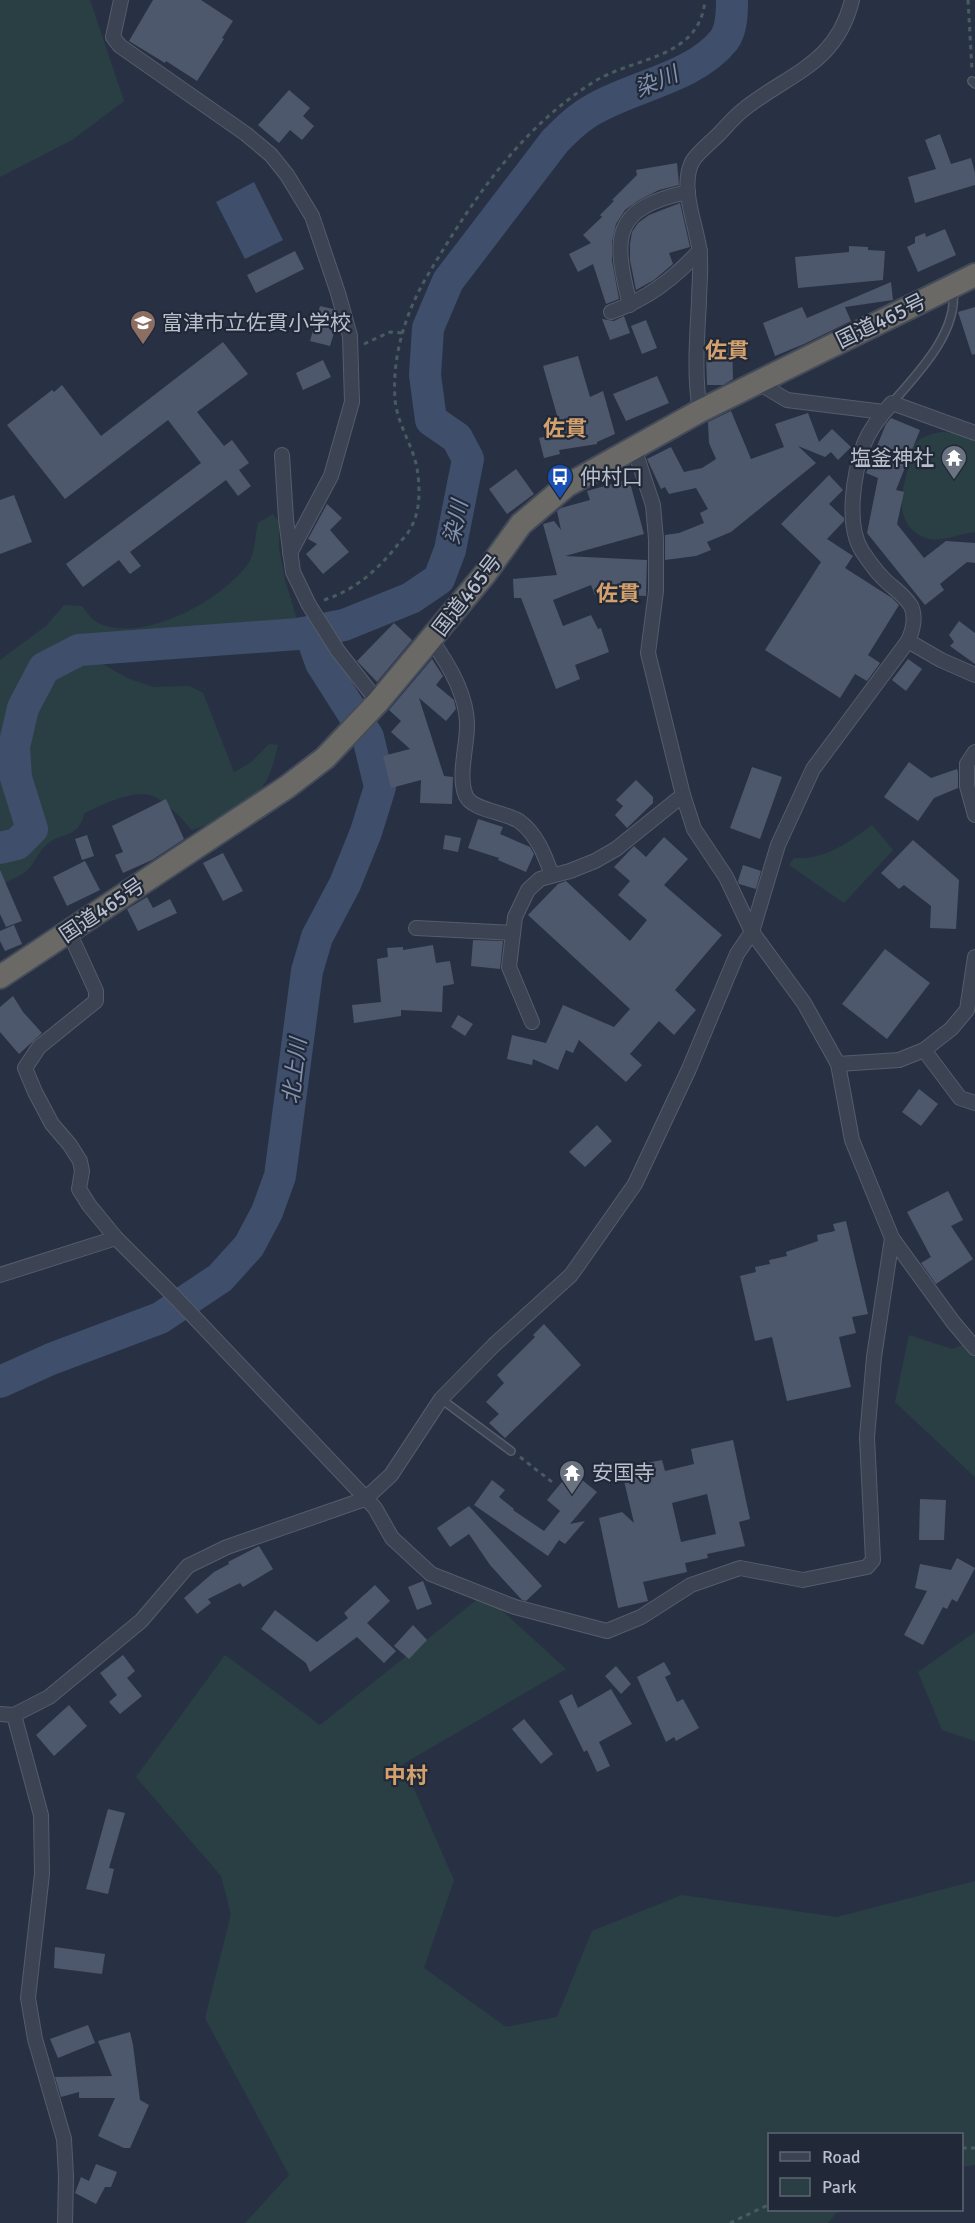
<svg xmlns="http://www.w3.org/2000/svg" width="975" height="2223" font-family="Signika,'Noto Sans JP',sans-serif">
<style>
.green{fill:#2a3f44}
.water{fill:#3f4e6b}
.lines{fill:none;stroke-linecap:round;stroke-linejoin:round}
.river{stroke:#3f4e6b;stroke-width:32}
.building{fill:#4e586c;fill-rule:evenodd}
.service-casing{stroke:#555c6a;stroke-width:10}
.minor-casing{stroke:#555c6a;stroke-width:16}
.trunk-casing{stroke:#444c5a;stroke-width:26}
.path{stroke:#485c60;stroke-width:3;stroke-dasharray:4.5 4.5;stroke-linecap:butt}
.service{stroke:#3c4453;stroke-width:7}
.minor{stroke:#3c4453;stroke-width:14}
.trunk{stroke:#6a6966;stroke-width:22}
.labels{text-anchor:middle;stroke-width:4.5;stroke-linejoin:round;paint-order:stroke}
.street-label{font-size:21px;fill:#babfcc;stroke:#212938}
.poi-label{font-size:21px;fill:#babfcc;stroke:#212938;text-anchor:start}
.water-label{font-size:22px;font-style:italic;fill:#8293b2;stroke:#212938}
.neighbourhood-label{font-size:22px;font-weight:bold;fill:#d4a16d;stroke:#212938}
</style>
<rect width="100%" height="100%" fill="#283143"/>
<g class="green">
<path d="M0,0H90L124,101L72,140L0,177Z"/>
<path d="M941,432L959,433L975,438V532C957,534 938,545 921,536C893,521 902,490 909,466C911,459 912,449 916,443C922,436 933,434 941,432Z"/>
<path d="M273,514L279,522V548L285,580L297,619L289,634L181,656L99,662L127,678L153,687L189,686L203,693L234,772L250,763L269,744L278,745C275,757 272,770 266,781C254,805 216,823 192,830C181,818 168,803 153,796C135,788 101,805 85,813C76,841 63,830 46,845C38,852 34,865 26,871C19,877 8,881 0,885V660L46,626L64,605L82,606C86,611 92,620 98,623C143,644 221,601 248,564C255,554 255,535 258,523Z"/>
<path d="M872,825L893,850L844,903L789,865L794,858C823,861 850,842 872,825Z"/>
<path d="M909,1335L952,1349L975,1340V1477L895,1402Z"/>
<path d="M484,1594L566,1669L403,1764L454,1880L424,1968L506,2027L557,2017L592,1931L682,1895L837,1917L975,1881V2165L962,2167V2134H770V2210H844L836,2213L828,2223H245L289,2175L205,2018L231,1914L221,1876L136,1777L225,1655L320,1725Z"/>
<path d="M975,1632V1741L942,1730L918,1672Z"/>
</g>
<path class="water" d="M254,182L283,240L245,259L216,202Z"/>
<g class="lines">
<g class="river">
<path d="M0,848L17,844L32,829L16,778L14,747L23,708L44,668L79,650L298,634L344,625L411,598L439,579L450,550L468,459L457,438L431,420L425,375L428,328L448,281L555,141C567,129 579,117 594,109C633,86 695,77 724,40C732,29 732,13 732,0"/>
<path d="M0,1382L51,1359L160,1318L220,1278L249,1246L267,1212L280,1176L307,971L317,937L345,884L366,832L380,787L368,737L321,663L310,632"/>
</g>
</g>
<g class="building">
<path d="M153,0H201L233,21L222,38L224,39L197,81L166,61L165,63L129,41Z"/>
<path d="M289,90L310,108L303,116L314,126L302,140L290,130L279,143L258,125Z"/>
<path d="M940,134L951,164L971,158L975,173V185L915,203L908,177L936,169L925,140Z"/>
<path d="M677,163L679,185L659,190L639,200L625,210L616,224L612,242V261L619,299L606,304L593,264L578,272L569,254L591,243L583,235L602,217L600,215L614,201L612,200L637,175L636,170Z"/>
<path d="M680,203L690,247L669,253L673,264L654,280L636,290L630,260V244L632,232L638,223L649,215Z"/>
<path d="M945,229L956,255L918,272L907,247L915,243V237L925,233L926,237Z"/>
<path d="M849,246L868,247V250L885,251L883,280L798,288L795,257L849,252Z"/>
<path d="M295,251L304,269L256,293L247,275Z"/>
<path d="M891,282L893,300L845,307L851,321L804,344L775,356L763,323L802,307L807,318Z"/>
<path d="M320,306L333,309L337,323L330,346L310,341Z"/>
<path d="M975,307V354L972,355L958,312Z"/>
<path d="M624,316L630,333L610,340L602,319L614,321Z"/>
<path d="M646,320L657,348L642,354L631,326Z"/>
<path d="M223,342L248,374L197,412L224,446L232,440L249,463L239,470L251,486L238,496L226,480L130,552L141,566L130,574L119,560L83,587L66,564L201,463L168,420L65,499L7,425L52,390L54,392L62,385L101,436Z"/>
<path d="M732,343L733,379L723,385H707L706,354Z"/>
<path d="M578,356L590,397L603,391L615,434L597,442V444L559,450L560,454L544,458L539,438L562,433L543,366Z"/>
<path d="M323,360L331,377L303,390L296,373Z"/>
<path d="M657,376L669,403L626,421L613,394Z"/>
<path d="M731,411L751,459L784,447L775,424L808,413L819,442L832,429L851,447L838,460L831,452L825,457L798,446L816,463L731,532L707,542L711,550L696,556L665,560V535L679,533L704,523L700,513L708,509L696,488L669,494L665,487L661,489L647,459L671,447L684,472L702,468L716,459L709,443L708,422Z"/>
<path d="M891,418L920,430L896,490L904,492L897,524L924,558L946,541L975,543V563L967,562L940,584L944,590L925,605L867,533L878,478L866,473L886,424Z"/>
<path d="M516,469L534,494L507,514L489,489Z"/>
<path d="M829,475L843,490L829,504L844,518V521L827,539L853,556L845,568L892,598L899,605L868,655L880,663L878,666L867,681L855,674L840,698L765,650L821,562L781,524Z"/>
<path d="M629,479L644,534L565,556L647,560L646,596L625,595V583L595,595L591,585L553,600L563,626L591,615L598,629L601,628L609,652L575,665L580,679L556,689L521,598H514L513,579L557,575L543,524L554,521L561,530L557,511L561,508L590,500L587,491Z"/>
<path d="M14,495L32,542L0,554V500Z"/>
<path d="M327,504L342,518L330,530L349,552L323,574L306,554L317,544L308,539Z"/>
<path d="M959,621L975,633V664L950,646L954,642L949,635Z"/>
<path d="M394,623L412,640L377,682L357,661Z"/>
<path d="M432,659L443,676L436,685L454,700L456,709L446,721L419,698L444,776L453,777L452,804L420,803L421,780L391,788L383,756L410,749L391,732L401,721L389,710Z"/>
<path d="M908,659L922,669L906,691L892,680Z"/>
<path d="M909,762L931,778L957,769L958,772V788L934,798L918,821L884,797Z"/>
<path d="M752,767L782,777L760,839L730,828Z"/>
<path d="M636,780L653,797V803L627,828L615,815L623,806L616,800Z"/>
<path d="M166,799L184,839L152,860L123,873L115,855L123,852L112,826Z"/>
<path d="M478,819L503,827L500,834L530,847L534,854L526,872L498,860L499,858L468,848Z"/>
<path d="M87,835L94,856L82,860L75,839Z"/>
<path d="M445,835L461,838L458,852L443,849Z"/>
<path d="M664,837L688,859L664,885L722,935L675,990L696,1010L674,1035L659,1021L630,1054L642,1065L626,1082L579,1040L573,1053L566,1050L558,1070L533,1059L532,1065L507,1059L512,1035L546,1043L563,1005L614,1027L630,1009L528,915L558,884L566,881L630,941L647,920L618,895L630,881L614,867L634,846L646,857Z"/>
<path d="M913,840L959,880L956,929L930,928L931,906L904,885L899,889L881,873Z"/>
<path d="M223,853L243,891L223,901L203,863Z"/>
<path d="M85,861L100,890L67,906L53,877Z"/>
<path d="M743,865L761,871L756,889L739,884L738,881Z"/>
<path d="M0,870L22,921L6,927L0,914Z"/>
<path d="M147,897L153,908L170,899L177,913L138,931L127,909Z"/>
<path d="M14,925L22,944L5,951L0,941V931Z"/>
<path d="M473,940L503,941L500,969L471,966Z"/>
<path d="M433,945L436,963L450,961L454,984L443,986L442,1012L401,1010V1016L354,1023L352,1005L381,1002L377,959L388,957L387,948L403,947V950Z"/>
<path d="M885,949L930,983L887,1039L842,1004Z"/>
<path d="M13,996L23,1012L42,1033L19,1054L0,1032V1007Z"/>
<path d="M458,1015L473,1024L465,1036L451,1027Z"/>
<path d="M919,1089L938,1104L921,1126L902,1112Z"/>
<path d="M597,1125L612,1141L585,1167L569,1152Z"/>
<path d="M948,1191L963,1220L951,1226L973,1259L936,1284L921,1263L931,1257L907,1212Z"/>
<path d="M846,1221L868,1314L852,1317L856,1333L839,1337L851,1387L787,1401L772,1337L755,1341L740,1276L756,1272L755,1267L770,1264L769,1260L787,1256L786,1252L818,1241L817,1235L835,1231L833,1224Z"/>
<path d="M544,1324L581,1365L505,1438L489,1423L499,1414L486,1402L504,1383L497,1375L535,1337L533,1335Z"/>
<path d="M733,1440L750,1519L739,1522L745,1546L707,1554L708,1558L685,1563L687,1572L643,1582L648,1601L618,1608L599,1518L622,1512L634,1523L621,1468L662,1460L665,1471L694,1464L691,1449ZM707,1494L716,1534L681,1542L672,1503Z"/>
<path d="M571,1471L597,1492L570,1524L585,1521L565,1544L559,1540L548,1556L474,1505L492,1480L505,1490L499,1497L514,1509L513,1510L544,1531L560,1511L547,1500Z"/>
<path d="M920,1499L946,1500L944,1540H919Z"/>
<path d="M469,1506L542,1586L526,1601L522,1600L490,1565L469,1534L450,1547L437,1528Z"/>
<path d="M259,1546L273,1569L243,1587L240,1583L208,1599L211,1603L197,1614L184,1598L214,1572L229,1564L228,1562Z"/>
<path d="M957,1558L975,1568L957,1602L952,1599L947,1609L943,1607L923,1645L904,1635L927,1591L915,1588L920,1564L951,1570Z"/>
<path d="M423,1581L432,1604L417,1610L408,1587Z"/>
<path d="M375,1585L390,1601L367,1623L396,1651L384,1663L357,1637L310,1672L306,1663L261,1629L275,1610L317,1642L348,1618L344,1613Z"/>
<path d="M413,1625L427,1640L409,1659L394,1646Z"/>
<path d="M123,1655L135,1671L127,1678L142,1696L120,1714L109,1702L117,1695L100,1673Z"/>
<path d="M664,1662L671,1674L665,1677L677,1702L683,1699L699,1728L676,1741L674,1737L666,1742L637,1677Z"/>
<path d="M616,1666L631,1684L621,1694L605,1676Z"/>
<path d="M611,1689L632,1724L599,1742L610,1766L597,1772L587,1750L584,1752L559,1701L572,1694L578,1708Z"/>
<path d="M69,1705L87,1726L54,1756L36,1735Z"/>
<path d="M524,1719L553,1754L541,1764L512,1729Z"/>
<path d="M108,1809L125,1813L109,1868L114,1869L108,1894L86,1889Z"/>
<path d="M55,1947L105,1954L102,1974L54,1968Z"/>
<path d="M88,2025L95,2043L58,2058L50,2039Z"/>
<path d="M130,2032L133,2045L140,2100L149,2105L130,2148H124L98,2136L115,2098H79V2092L61,2097L55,2077L112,2076L98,2041Z"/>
<path d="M96,2164L117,2172L111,2187H105L96,2204L75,2193L81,2177L89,2181Z"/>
</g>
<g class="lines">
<defs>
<g id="service">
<path d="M972,81L975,84"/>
<path d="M892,403C917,374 958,333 953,291"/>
<path d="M441,1399L511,1451"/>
</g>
<g id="minor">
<path d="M121,0L113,37L120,46L246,134L271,155L287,175L312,216L338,293L350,336L352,402L331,476L290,553"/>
<path d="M630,305C613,237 611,208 688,192"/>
<path d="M611,312C647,299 674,279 700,250"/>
<path d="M757,382L787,400L884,412"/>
<path d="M700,411C694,376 697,338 699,302C699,283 702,266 699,247C695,222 680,187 692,162C697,153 710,143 717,136C726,127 734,117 743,110C789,73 836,65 852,0"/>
<path d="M634,448L653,505L656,539V591L648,653L683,795L694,829L726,877L752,932L804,1003L838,1064L852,1140L892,1238L953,1322L975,1348"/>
<path d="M282,455L286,519L293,572L309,605L338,651L378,702"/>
<path d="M431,640C448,663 466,693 467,723C468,744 457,776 466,796C472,810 505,812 519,821C537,834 545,856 552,875"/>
<path d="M908,641L941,660L975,675"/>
<path d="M975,752L967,764V786L975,815"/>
<path d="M416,928L513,933"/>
<path d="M69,932L96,991V1001L39,1047L25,1068L35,1092L52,1124L70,1145L80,1161L82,1171L79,1189L89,1205L116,1238L176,1298L375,1508L392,1538L431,1574L515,1607L607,1631L641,1617L691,1585L740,1568L803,1580L867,1567L873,1560L867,1437L874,1357L892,1238"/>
<path d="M532,1022L509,967L515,917L528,890L540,879L570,871L595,861L616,849L683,795"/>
<path d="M924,1050L960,1098L975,1103"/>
<path d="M838,1064L899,1060L924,1050L951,1029L967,1010L975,957"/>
<path d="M0,1275L116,1238"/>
<path d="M0,1714L14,1715L49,1697L141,1621L188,1566L227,1547L365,1499L391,1475L441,1399L494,1345L571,1275L635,1184L689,1069L737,954L752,932L778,845L813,769L908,641C913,630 916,617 911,606C904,594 891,587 882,577C874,569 868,560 862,551C845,524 854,473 864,444C870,429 881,415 892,403L975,433"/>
<path d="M14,1715L41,1815L42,1874L28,1998L35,2039L64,2139L66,2176L65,2223"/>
</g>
<path id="trunk" d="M0,977L287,787L325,758L378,702L485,574L521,524L566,486L700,411L975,275"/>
</defs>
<use href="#service" class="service-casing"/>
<use href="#minor" class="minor-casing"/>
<use href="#trunk" class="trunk-casing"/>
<g class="path">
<path d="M968,0L972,70"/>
<path d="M364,344L390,332L402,333"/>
<path d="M324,600C355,590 376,571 396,547C400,541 407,536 410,529C421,512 420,487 417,468C412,443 397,424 395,399C392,357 405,314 426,278C470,204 518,130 592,83C631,57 700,60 705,0"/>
<path d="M520,1457L552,1482"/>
<path d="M962,2148H975"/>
<path d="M730,2223L770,2204"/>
</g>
<use href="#service" class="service"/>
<use href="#minor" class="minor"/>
<use href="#trunk" class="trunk"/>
</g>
<defs>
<symbol id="school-pin" viewBox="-11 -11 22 30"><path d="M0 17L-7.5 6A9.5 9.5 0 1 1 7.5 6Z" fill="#8d6e63" stroke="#212938"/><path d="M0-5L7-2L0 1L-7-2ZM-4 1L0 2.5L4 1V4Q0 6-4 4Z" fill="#fff"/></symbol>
<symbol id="temple-pin" viewBox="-11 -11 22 30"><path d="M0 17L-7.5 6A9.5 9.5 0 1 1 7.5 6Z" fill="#6b7280" stroke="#212938"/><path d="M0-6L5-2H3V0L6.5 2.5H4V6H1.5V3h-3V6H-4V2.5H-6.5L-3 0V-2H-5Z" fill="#fff"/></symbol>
<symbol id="bus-pin" viewBox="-11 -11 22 30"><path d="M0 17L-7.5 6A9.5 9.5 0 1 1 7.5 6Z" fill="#1a4fb4" stroke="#212938"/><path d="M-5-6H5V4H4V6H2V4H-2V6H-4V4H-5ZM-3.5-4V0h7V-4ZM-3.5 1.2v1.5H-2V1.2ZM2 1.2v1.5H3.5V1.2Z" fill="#fff"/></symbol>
</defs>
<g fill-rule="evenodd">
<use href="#school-pin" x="128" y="308" width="30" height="40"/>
<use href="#temple-pin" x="939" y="443" width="30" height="40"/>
<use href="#bus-pin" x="545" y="462" width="30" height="40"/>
<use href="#temple-pin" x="557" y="1458" width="30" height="40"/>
</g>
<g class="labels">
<g class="street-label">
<text transform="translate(881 321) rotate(-26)" y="7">国道465号</text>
<text transform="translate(467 595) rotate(-52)" y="7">国道465号</text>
<text transform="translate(102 910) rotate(-34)" y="7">国道465号</text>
</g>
<g class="poi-label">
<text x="162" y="330">富津市立佐貫小学校</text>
<text x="934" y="465" text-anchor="end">塩釜神社</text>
<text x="580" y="484">仲村口</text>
<text x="592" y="1480">安国寺</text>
</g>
<g class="water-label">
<text transform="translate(656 81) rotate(-23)" y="8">染川</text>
<text transform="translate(455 522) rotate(-78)" y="8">染川</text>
<text transform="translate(294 1071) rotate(-83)" y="8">北上川</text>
</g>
<g class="neighbourhood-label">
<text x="727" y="358">佐貫</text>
<text x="565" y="436">佐貫</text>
<text x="618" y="601">佐貫</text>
<text x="406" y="1783">中村</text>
</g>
</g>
<rect x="768" y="2133" width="195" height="78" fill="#212938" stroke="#5e6573" stroke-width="1.5"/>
<rect x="780" y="2152" width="30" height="9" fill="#3c4453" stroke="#5e6573" stroke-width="1.5"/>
<text x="822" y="2163" font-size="18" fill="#babfcc">Road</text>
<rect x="780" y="2178" width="30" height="18" fill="#2a3f44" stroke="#5e6573" stroke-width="1.5"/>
<text x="822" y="2193" font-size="18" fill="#babfcc">Park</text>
</svg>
